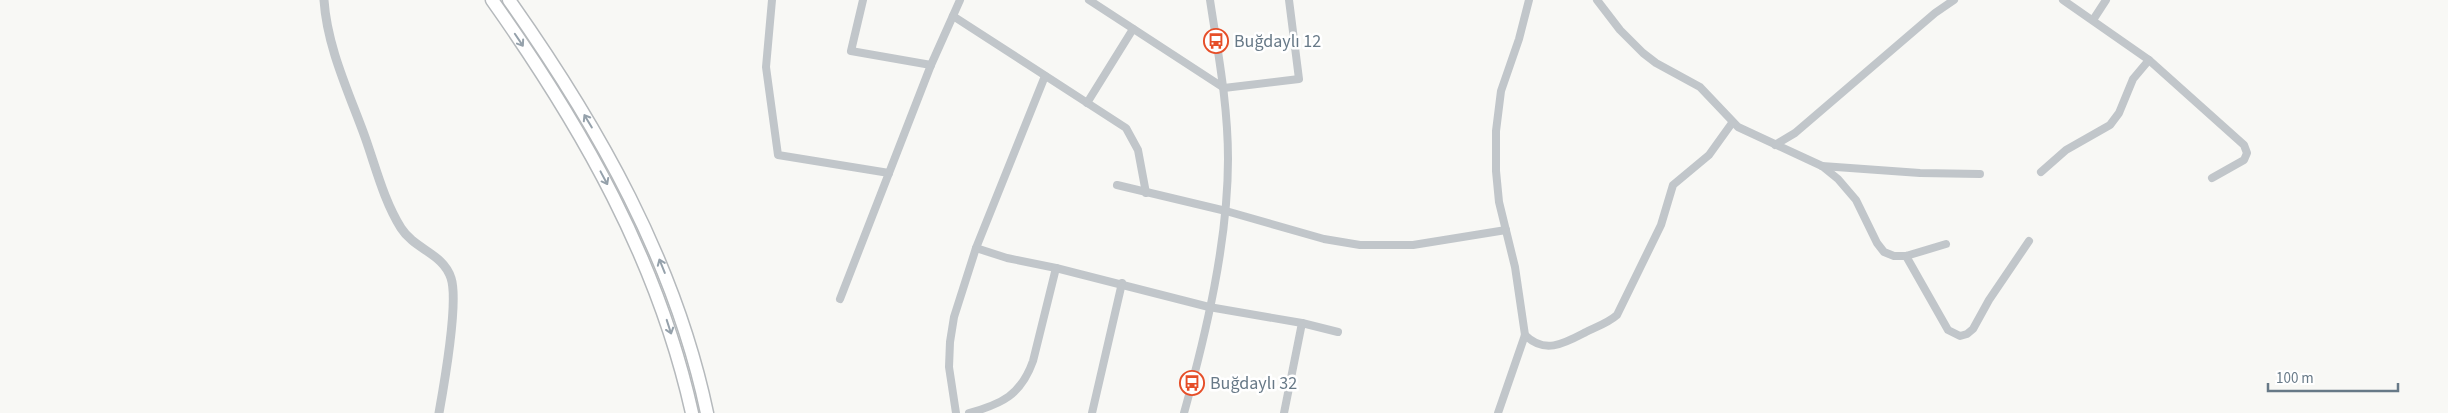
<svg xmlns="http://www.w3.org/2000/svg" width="2448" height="413" font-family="'Source Sans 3',sans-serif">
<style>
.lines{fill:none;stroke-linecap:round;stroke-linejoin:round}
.trunk-casing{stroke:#b5b9bc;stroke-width:15}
.minor{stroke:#c1c6ca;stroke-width:8}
.tertiary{stroke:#c1c6ca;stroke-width:9}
.trunk{stroke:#fff;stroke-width:12}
.oneway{stroke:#95a1ab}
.labels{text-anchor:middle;stroke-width:5;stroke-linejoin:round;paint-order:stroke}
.poi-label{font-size:18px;fill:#677987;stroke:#fff;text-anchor:start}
</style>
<rect width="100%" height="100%" fill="#f8f8f5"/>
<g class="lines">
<defs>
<g id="trunk">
<path d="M492,0C582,127 658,260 692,413"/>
<path d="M509,0C598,126 675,261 707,413"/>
</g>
</defs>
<use href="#trunk" class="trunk-casing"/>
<g class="minor">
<path d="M772,0L766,67L778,155L889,173"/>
<path d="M863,0L851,51L931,65"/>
<path d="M1089,0L1224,88L1299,79L1289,0"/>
<path d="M1597,0L1620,30L1643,53L1656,63L1700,87L1738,127L1822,166L1838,179L1856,200L1877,243L1884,252L1894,256H1906L1946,244"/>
<path d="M2063,0L2149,60L2244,145L2247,153L2244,160L2212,178"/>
<path d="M953,16L1126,128L1138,150L1146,193"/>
<path d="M2093,20L2106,0"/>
<path d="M1087,103L1133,29"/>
<path d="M1775,145L1795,133L1935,13L1954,0"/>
<path d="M1822,166L1920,173L1980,174"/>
<path d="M2041,172L2066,150L2110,125L2119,113L2133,79L2149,60"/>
<path d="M1117,185L1226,211L1324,239L1360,245H1413L1506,230"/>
<path d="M976,248L1007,258L1056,268L1209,307L1302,323L1338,332"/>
<path d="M1906,256L1948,330L1960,336L1967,334L1973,329L1989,300L2029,241"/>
<path d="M840,299L931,65L960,0"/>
<path d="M1525,335C1545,355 1565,343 1586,332C1596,327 1608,323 1617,315L1661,225L1673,185L1709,155L1732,123"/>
<path d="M956,413L949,367L950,342L954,317L976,248L1045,76"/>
<path d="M969,413C1002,404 1021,395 1033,361L1056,268"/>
<path d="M1092,413L1122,283"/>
<path d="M1184,413C1206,334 1228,241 1228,159C1228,105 1218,53 1210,0"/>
<path d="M1284,413L1302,323"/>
<path d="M1498,413L1525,335L1515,267L1499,202L1496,171V131L1501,91L1519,39L1529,0"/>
</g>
<path class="tertiary" d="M324,0C327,47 349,93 365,137C376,168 384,201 401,228C415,250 443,253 451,278C459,302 444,385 439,413"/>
<use href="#trunk" class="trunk"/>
</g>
<defs><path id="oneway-shaft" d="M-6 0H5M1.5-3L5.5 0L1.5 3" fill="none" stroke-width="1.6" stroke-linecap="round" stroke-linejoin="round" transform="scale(1.25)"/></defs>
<g class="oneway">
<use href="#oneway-shaft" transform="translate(519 40) rotate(56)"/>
<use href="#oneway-shaft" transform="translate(588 121) rotate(-121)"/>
<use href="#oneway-shaft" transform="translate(604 178) rotate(62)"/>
<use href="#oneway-shaft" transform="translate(662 266) rotate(-112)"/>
<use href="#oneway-shaft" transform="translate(669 327) rotate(72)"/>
</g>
<defs>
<symbol id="bus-ring" viewBox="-11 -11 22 22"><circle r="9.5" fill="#fff" stroke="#e64e28" stroke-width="1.5"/><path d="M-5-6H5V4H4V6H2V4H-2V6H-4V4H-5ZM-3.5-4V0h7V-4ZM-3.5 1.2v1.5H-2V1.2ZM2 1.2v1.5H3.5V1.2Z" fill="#e64e28"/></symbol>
</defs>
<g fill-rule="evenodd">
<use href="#bus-ring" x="1202" y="27" width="28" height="28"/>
<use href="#bus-ring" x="1178" y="369" width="28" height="28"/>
</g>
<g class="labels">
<g class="poi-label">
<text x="1234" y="47">Buğdaylı 12</text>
<text x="1210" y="389">Buğdaylı 32</text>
</g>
</g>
<path d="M2268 383v8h130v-8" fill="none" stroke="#677987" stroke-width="2.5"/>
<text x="2276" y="383" font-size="15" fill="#677987" stroke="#ffffff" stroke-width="4" paint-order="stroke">100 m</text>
</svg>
